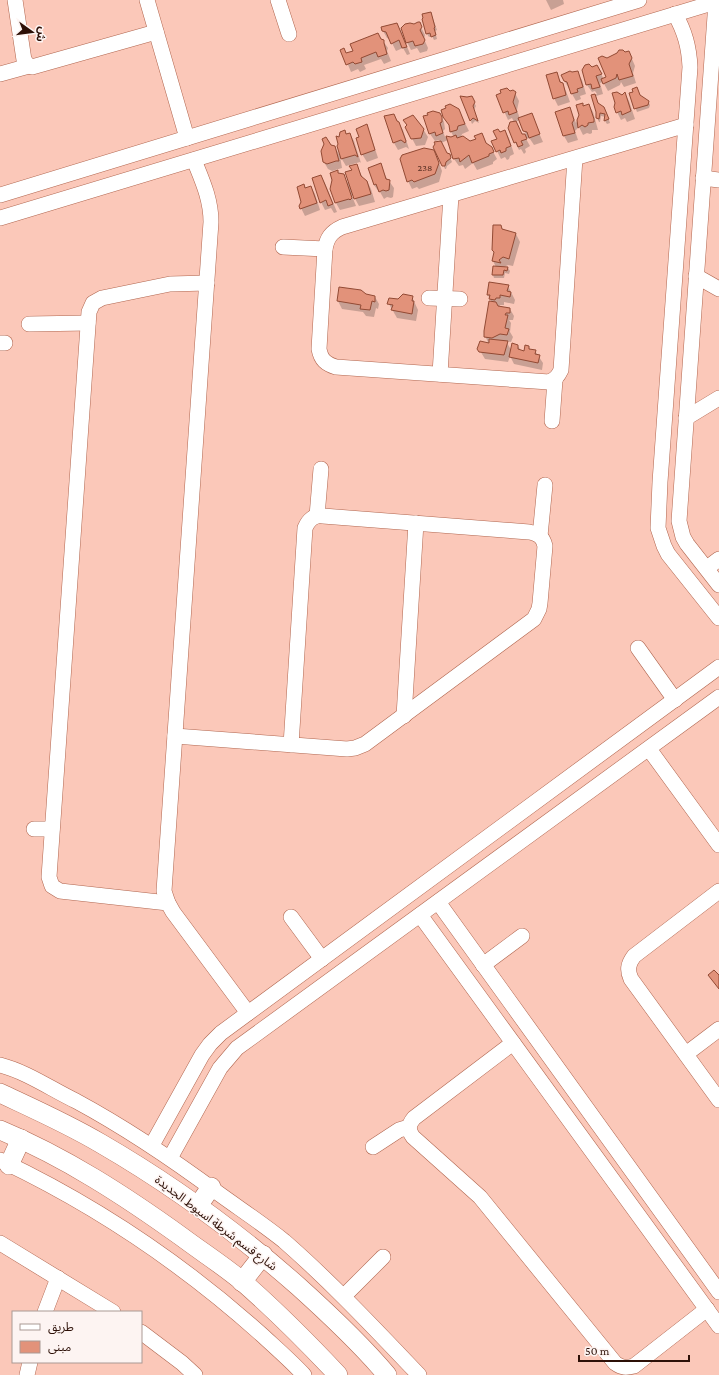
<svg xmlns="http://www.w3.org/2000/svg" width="719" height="1375" font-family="'Crimson Pro','Noto Sans Arabic',serif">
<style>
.shadow{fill:#0003;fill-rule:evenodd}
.building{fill:#e2927a;stroke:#924a34}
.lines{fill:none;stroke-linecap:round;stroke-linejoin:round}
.minor-casing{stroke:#b1664f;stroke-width:16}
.major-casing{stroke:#b1664f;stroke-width:20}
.minor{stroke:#fff;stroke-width:15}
.major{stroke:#fff;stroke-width:19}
.labels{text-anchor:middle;stroke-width:3;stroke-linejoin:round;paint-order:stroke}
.number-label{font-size:10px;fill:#5a3024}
.street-label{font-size:12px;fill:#2d1007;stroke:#fdf4f2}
</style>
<rect width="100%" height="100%" fill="#fbc8b9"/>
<g class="shadow">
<path d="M546,0H563L564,4L551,10Z"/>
<path d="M431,13L437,30L435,31L437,39L434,40L432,36L429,37L427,34L423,20Z"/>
<path d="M419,23L425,35L424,39L428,48L427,51L420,53L417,48L411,50L407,42L414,25Z"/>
<path d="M397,24L401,31L410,54L407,55L403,48L396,51L390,39L387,38L383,31Z"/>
<path d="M382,41H383L388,48L387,51L391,61L384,64L381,59L364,65L366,69L360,72L358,69L351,72L342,50L346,54Z"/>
<path d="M629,52L635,66L633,73L636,83L624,87L621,82L620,85L608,91L603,82L600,83L603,94L596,96L598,104L606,112L610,123L607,124L605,121L606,117L601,116L600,122H599L597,118V112L593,96L597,94L595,91L592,92L587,85L583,70L596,66L604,79L607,78V59Z"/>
<path d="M577,72L582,80L586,94L580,96L581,99L576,101L564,80L572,73Z"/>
<path d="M556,73L566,91L570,102L558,106L554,98Z"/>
<path d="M509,92L515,93L519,101L517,110L520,119L531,115L543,142L534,145L530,139L525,137L530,146L525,149L526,152L524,154L521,149L519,150L515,142L509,128L514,122L512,118L508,120L497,95ZM520,120L526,135H522L515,122Z"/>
<path d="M625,94L629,101L635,119L627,122L625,118L621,120L617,112L622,96Z"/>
<path d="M630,94L640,97L648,101L650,105L649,108L637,112Z"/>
<path d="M462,97H471L476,106L474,110L479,123L475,121L472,124Z"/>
<path d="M582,104L584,107L589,105L593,112L598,130H592V133L590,134L587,133L583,135L579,127L575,131L578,140L568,143L564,136L557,113L570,108L576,123L580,115Z"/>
<path d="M458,109L469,131L462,134L461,138L470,142L477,140L482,134L487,145L491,148L497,159L493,162V164L477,170L473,163L465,169L463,165L459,166L454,159L448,140L441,143L447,154L449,155L452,162L447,166L446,169H445L439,156L437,157L442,171L439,182L419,189L417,187L412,189L408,181L434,151L436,156L438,155L441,142L439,140L435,141L430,134L425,117L440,114L444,122L445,129L443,131L445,137L451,138L454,137L451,132Z"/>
<path d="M394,115L403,130L409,149L406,147L398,150L394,143L386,117Z"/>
<path d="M404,121L423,129L428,137L425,145L416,146L406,127L407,125Z"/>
<path d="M366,126L370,133L378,158L367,162L362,154L360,138Z"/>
<path d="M505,131L509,138L514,154L510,156L509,159L507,160L505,157L501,159L497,151L500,133Z"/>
<path d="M350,134L354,141L361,163L360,162L346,166L340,156L339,138Z"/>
<path d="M330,146L335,147L340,156L342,168L332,171L328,169L324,162Z"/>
<path d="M380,164L388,181H389L394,188L393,197L391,198L387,197L384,199L380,192H379L374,185L369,168Z"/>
<path d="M357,166L363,178L367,181L371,189L375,202L359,206L353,195L352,196L356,206L340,210L336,203L331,189L337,172L339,174L343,175L348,183L353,170Z"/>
<path d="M321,176L325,183L337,212L334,213L331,208L325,210L321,202Z"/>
<path d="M304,185L306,189L311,187L315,194L320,210L305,216L300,206Z"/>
<path d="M502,230L516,234L520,242L513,266L508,265L504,267L508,268L510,271L509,274L505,273L504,278H494L493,275L496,267L493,261L494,253L493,250Z"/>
<path d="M508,286L515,300L514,304L504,302V305H500L499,307L510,309L514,316L513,320H509L511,323L510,332L513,337L511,342L506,341L511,350L518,346L521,351L525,352L529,347L530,350L535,351L543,363L542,370L514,364L510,356L508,362L485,359L479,349L489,344L485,336L492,303L488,295Z"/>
<path d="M340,288L375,297L379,304L378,309L376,308L374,317L366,316L363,312L342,309L338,301Z"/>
<path d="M412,297L418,310L416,321L397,318L389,304Z"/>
</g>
<g class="building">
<path d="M431,12L435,27L434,28L436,35L431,37L430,33L426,34L422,19L423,18L422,14Z"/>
<path d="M418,22H420L422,27L420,30L425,40L423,44L415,46L413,41L406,43L401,28L405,24L410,23L414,24Z"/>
<path d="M397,23L407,47L402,48L399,40L391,44L386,32L382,31L381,27Z"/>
<path d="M378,33L381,39L384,40V43L387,54L378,57L376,52L361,58L362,62L355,64L353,62L346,65L340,50L344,48L346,53L353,51L350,44Z"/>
<path d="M619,50H623L625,52L629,51L632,58L629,64L633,76L619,80L617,74L616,78L603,84L601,79L606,77L598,58L602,56L607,58L617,53Z"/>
<path d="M589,64L592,67L597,65L602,74L596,76L600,87L592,89L591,84L586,85L582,70L585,65Z"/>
<path d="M570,71L572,72L578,71L583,87L577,89L578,92L571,94L567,82L564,81L561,75Z"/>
<path d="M557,72L560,82L563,83L566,95L553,99L546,75Z"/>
<path d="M637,87L640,95L649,101L648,105L634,109L629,93L633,92L632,89Z"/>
<path d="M507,88L510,91L513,90L516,92L513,102L517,112L509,115L508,111L503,113L496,95L501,93L500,90Z"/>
<path d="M617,92L622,95L625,92L631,111L622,115L621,111L616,113L614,107L615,103L612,93Z"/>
<path d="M595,94L598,103L604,107L609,119L604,121L605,114L600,113L599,119L596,118V112L591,95Z"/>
<path d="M460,96L467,97L472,96L475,102L473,106L478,121L473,118L470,121Z"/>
<path d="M583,103V106L589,104L594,119V122L588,123V125L585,127L582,125L578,128L577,120L579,115L576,105Z"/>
<path d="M450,104L459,109L465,124L458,126L457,130L450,132L449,125L443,117L441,110L446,108L445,106Z"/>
<path d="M570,107L574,120L572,123L575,133L563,136L555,112Z"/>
<path d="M433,111L440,113L442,117V122L440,123L443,133L436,136L435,132L429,134L423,116L428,115L427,113Z"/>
<path d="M532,113L540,134L529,138L527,132L523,131L518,118Z"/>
<path d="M394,114L397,121L399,122L406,141L405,143L401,140L393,143L384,116Z"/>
<path d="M413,115L424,129L421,138L411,139L405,127L407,125L403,120Z"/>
<path d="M516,121L522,134H525L527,139L521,141L523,145L518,147L516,142L514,143L508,128L510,122Z"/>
<path d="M367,124L375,150L361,155L356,138L359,137L356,129Z"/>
<path d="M498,129L500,132L505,130L511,146L506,148V151L501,153L500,150L496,152L491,141L497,139L493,131Z"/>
<path d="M345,130L346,134L350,133L358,157L355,155L341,159L337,146L338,144L336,136L339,137L340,132Z"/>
<path d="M482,133L486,143L492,147L494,152L489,154V156L472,163L469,155L460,162L459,158L453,159L446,136L451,137L456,135L457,138L463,136L470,141L476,139L474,136Z"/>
<path d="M326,137L331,145L335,146L339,161H336L327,164L323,162L321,151L324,144L322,139Z"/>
<path d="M441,141L447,153L450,154L451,158L446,162L445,166H442L433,147L435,144L434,142Z"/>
<path d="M424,148L434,150L439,163L435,174L414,182L412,180L407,182L400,159L402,155Z"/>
<path d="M381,163L386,179L390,180L389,190L386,191L383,190L379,192L376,184L374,185L368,168Z"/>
<path d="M357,164L361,176L367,181L371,194L354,199L345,172L352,170L349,166Z"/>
<path d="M338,170V173L344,174L352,198L350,200L349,199L335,203L330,189L332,180L330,173Z"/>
<path d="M321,175L333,204L328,206L326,200L320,203L312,178Z"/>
<path d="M304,184L305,188L311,186L317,203L300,209L299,206L301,202L297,187Z"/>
<path d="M493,225H501L502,229L516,233L509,259L503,257L499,260L501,263L492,261L494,252L492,250Z"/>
<path d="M493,266L508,267L507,271L504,270L503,275H492Z"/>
<path d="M489,282L509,285L507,291L511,292L510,297L500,295V298H496L495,300L489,299L490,295H487Z"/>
<path d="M339,287L361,290L366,294L375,296V302L372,301L370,310L360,309L361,305L337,301Z"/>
<path d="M403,294L413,296L412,301H414L412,314L391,310L393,305L387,304L389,298L398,299Z"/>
<path d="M489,301L496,302L498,306L510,308V313H506L505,315H508L505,328L509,329L507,335L500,334L492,338L484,337V331Z"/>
<path d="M489,339L508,341L504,355L479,352L477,349L480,341L489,343Z"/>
<path d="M512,343L518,345V349L524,351L525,345L529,346V349L536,350L535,354L540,355L538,363L509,357Z"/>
<path d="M714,970L719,975V989L708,975Z"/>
</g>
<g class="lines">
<defs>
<g id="minor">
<path d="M15,0L24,60L29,66L32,67L156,32"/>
<path d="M147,0L187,138"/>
<path d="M278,0L289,34"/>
<path d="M716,2L679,521L683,537L687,544L719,585"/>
<path d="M675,14C685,32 689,47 690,67L660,482L658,528L664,546L668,554L719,618"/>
<path d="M0,74L29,66"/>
<path d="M575,158L561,370C558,376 556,379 549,382L336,367C326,364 321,360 319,349L325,249C327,238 331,232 342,227L686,125"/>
<path d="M194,160C202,180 211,199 211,222L164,891L168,903L173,912L248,1013"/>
<path d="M703,178L719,180"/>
<path d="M0,195L639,0"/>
<path d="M0,218L719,1"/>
<path d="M283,247L325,249"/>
<path d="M696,276L719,289"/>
<path d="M429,298L460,299"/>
<path d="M29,324L88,323"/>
<path d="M0,343H5"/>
<path d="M440,374L451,195"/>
<path d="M686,418L719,398"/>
<path d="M552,421L555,380"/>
<path d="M317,516L321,469"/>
<path d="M540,536L545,485"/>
<path d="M707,568L719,559"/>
<path d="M638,648L675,700"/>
<path d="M404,716L416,523"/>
<path d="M175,736L347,749L355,748L365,744L534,619L539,609L540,603L545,546C543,537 539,534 529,532L323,516C314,515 309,519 305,528L291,745"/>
<path d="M649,749L719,845"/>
<path d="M34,829H52"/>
<path d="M719,891L634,956C628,964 627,970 631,979L719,1100"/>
<path d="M438,902L719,1292"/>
<path d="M168,903L60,891L52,886L49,877L89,312L93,303L102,298L170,284L207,283"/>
<path d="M420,915L719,1326"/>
<path d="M291,917L322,959"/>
<path d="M483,965L522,936"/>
<path d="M513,1043L414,1118C408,1125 408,1130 413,1137L480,1197L615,1363C622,1368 626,1368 634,1366L707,1309"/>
<path d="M686,1054L719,1029"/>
<path d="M0,1065C27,1072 51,1089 76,1101C126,1128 172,1159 218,1193C240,1209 263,1224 284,1241C332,1283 375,1329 419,1375"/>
<path d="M152,1145L202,1055L210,1044L221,1033L719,667"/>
<path d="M373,1147L399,1130L409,1127"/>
<path d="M170,1158L220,1068L237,1048L719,697"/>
<path d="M0,1160C95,1205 184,1265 262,1335C276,1348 291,1361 304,1375"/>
<path d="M0,1243L113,1312"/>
<path d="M344,1296L383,1257"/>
<path d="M45,1312L58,1278"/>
<path d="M141,1332L182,1363L195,1375"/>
<path d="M27,1375L30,1362"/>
</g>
<g id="major">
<path d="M0,1093C34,1109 68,1124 100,1143C171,1184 238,1233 299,1287C330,1315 361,1344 387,1375"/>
<path d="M0,1130C65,1157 125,1196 182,1237C202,1252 224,1266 243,1282C276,1311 308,1343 338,1375"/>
<path d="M9,1165L21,1139"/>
<path d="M198,1206L211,1187"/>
<path d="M242,1282L263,1255"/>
</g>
</defs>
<use href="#minor" class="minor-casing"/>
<use href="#major" class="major-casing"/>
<use href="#minor" class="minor"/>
<use href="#major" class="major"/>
</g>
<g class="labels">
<g class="number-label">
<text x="425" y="171">238</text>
</g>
<g class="street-label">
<text transform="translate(216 1223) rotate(37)" y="4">شارع قسم شرطة اسيوط الجديدة</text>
</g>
</g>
<rect x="12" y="1311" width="130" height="52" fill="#fdf4f2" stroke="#aa9994"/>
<rect x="20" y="1324" width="20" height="6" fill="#ffffff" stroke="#aa9994"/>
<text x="48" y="1331" font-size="12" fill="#2d1007">طريق</text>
<rect x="20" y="1341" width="20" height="12" fill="#e2927a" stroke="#aa9994"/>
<text x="48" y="1351" font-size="12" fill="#2d1007">مبنى</text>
<g transform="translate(32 32) rotate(104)" stroke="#fdf4f2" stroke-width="3" paint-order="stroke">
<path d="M0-3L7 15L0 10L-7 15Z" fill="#2d1007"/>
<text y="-6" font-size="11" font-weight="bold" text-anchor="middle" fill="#2d1007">ش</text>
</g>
<path d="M579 1355v6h110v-6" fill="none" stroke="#2d1007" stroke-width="2"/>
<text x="585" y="1355" font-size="12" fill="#2d1007" stroke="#fdf4f2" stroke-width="3" paint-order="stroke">50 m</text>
</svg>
